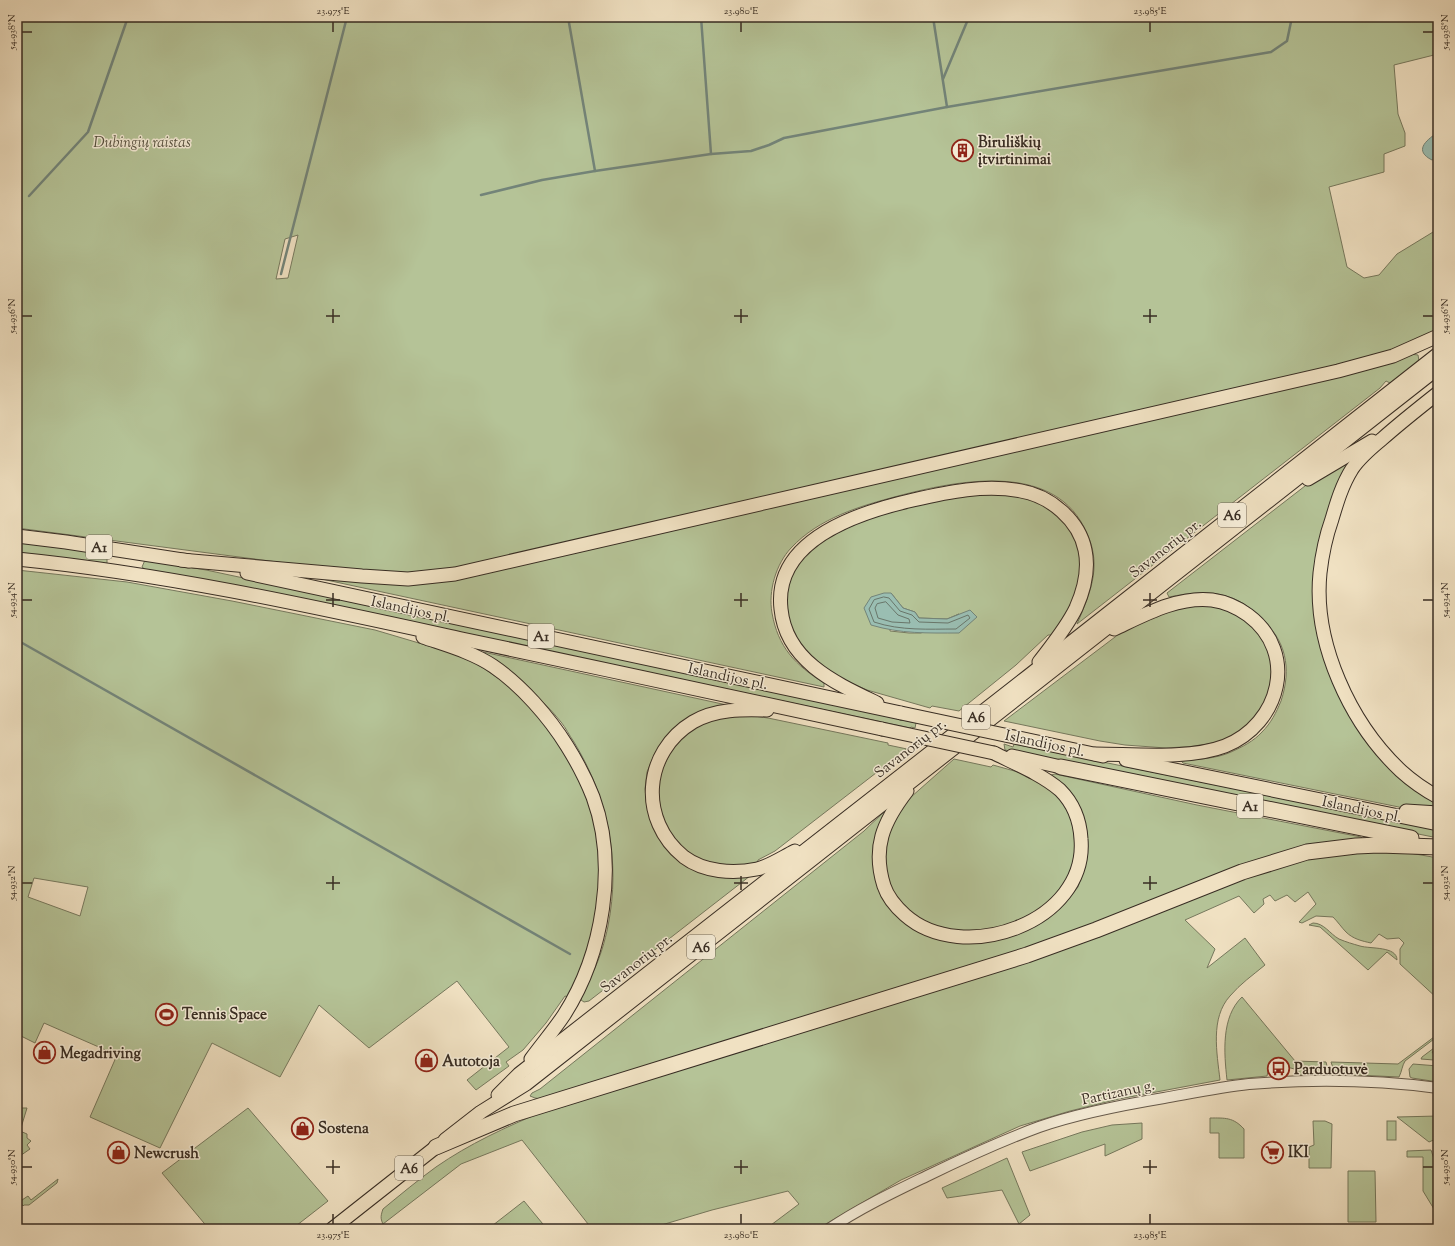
<svg xmlns="http://www.w3.org/2000/svg" width="1455" height="1246" font-family="'Sorts Mill Goudy',serif">
<style>
.green{fill:#b5c397;stroke:#76785d;fill-rule:evenodd}
.water{fill:#9abeb2;stroke:#738479}
.lines{fill:none;stroke-linecap:round;stroke-linejoin:round}
.shore{stroke:#69766a;stroke-width:1}
.stream{stroke:#738479;stroke-width:2.5}
.tertiary-casing{stroke:#665a4b;stroke-width:12}
.primary-casing{stroke:#382d23;stroke-width:15}
.trunk-casing{stroke:#382d23;stroke-width:15}
.motorway-casing{stroke:#382d23;stroke-width:17}
.tertiary{stroke:#f5ecd7;stroke-width:10}
.primary{stroke:#f0e1c2;stroke-width:13}
.trunk{stroke:#f0e1c2;stroke-width:13}
.motorway{stroke:#f0e1c2;stroke-width:15}
.trunk-bridge-casing{stroke:#382d23;stroke-width:15;stroke-linecap:butt}
.trunk-bridge{stroke:#f0e1c2;stroke-width:13}
.ticks{fill:none;stroke:#382d23;stroke-width:1.5}
.labels{text-anchor:middle;stroke-width:3;stroke-linejoin:round;paint-order:stroke}
.shield{fill:#f5ecd7;stroke:#716659;stroke-width:1}
.shield-label{font-size:14px;font-weight:bold;fill:#382d23}
.park-label{font-size:15px;font-style:italic;fill:#575240;stroke:#f5ecd7}
.poi-label{font-size:15px;font-weight:bold;fill:#382d23;stroke:#f5ecd7;text-anchor:start}
.street-label{font-size:15px;fill:#382d23;stroke:#f5ecd7}
.neatline{fill:none;stroke:#382d23;stroke-width:1.5}
.ticks-label{font-size:10px;text-anchor:middle;fill:#382d23}
</style>
<rect width="100%" height="100%" fill="#f0e1c2"/>
<filter id="stains"><feTurbulence type="fractalNoise" baseFrequency=".005" numOctaves="4"/><feColorMatrix values="0 0 0 0 .2 0 0 0 0 .09 0 0 0 0 .02 0 0 0 .5 -.17"/></filter>
<radialGradient id="worn" r=".72"><stop offset=".6" stop-color="#630" stop-opacity="0"/><stop offset="1" stop-color="#630" stop-opacity=".3"/></radialGradient>
<g class="green">
<path d="M17,17H1438V54L1394,65L1398,114L1405,133V146L1384,154V172L1329,187L1347,267L1364,278L1379,275L1397,254L1438,229V331L1400,349L1316,371L460,567L388,575L354,572L17,528ZM298,235L288,278L276,279L285,239Z"/>
<path d="M1410,354L1418,355L1419,361L1392,384L1386,381L1380,388L1077,624C1092,589 1103,563 1084,527C1050,461 955,481 898,496C860,506 819,518 791,548C776,564 768,591 772,613C778,647 795,665 824,683V687L317,578L390,583Z"/>
<path d="M1354,453L1317,563L1334,682L1348,713L1367,743L1396,773L1438,802V815L1183,763L1181,761C1197,759 1216,759 1231,752C1242,747 1254,741 1262,732C1271,723 1276,713 1281,701C1292,668 1286,640 1260,617C1250,608 1242,601 1229,597C1210,590 1189,593 1169,597L1167,593L1314,479Z"/>
<path d="M971,492L1024,494L1068,521L1083,552L1081,587L1054,635H1048L1016,665L959,711L932,706L930,708L867,690L828,673L807,656L787,625V581L811,546L879,512ZM891,593L903,608L915,612L919,618L947,619L959,614L921,633H909L890,631Z"/>
<path d="M17,542L107,554V564L17,554Z"/>
<path d="M145,560H147L206,570L801,697L916,723L915,728L911,727L910,728L260,590L146,570L142,567Z"/>
<path d="M17,570L127,582L232,601L375,630L456,654L477,664L504,682L537,712L584,781L599,841V920L571,998L565,996L546,1023L523,1050L506,1062L509,1066L476,1090L467,1080L509,1047L457,981L369,1048L319,1005L280,1077L212,1043L160,1148L90,1117L117,1055L44,1023L35,1043L17,1034ZM34,878L88,887L80,916L28,897Z"/>
<path d="M1210,605L1243,616L1258,630L1266,644L1272,665L1270,696L1246,730L1222,741L1198,746L1166,748L1125,745L1100,741L1004,721L1119,634L1141,620L1176,607Z"/>
<path d="M483,652L727,705L679,725L666,737L655,753L647,772L645,789L647,807L653,825L662,843L673,855L685,865L750,876L589,1001L584,1002L581,1000C582,990 589,981 593,972C600,958 605,941 608,926C621,861 608,798 574,742C569,735 566,728 561,722C539,694 510,675 483,654Z"/>
<path d="M747,715L768,718L888,743V745L907,749L775,851L758,860L757,866L741,868L703,863L675,844L659,812L657,779L677,740L708,720L725,716Z"/>
<path d="M1004,744L1013,747L1014,744L1438,830V838L1005,750Z"/>
<path d="M954,759L991,767L993,765L1025,774L1046,786L1060,799L1069,812L1076,838L1075,859L1066,884L1037,913L993,931L939,930L904,911L886,883L882,847L902,805Z"/>
<path d="M1055,774L1197,805L1361,837L1363,839L1019,952L542,1099L535,1098L530,1096L532,1093L540,1089L864,831L886,810L888,811L875,843L900,916L915,929L939,938L997,939L1038,924L1064,904L1078,887L1084,867L1087,849V836L1052,779L1051,775Z"/>
<path d="M1347,851L1404,852L1438,858V999L1400,964V949L1404,943L1399,938L1387,939L1379,934L1371,943C1362,941 1353,939 1346,932C1342,928 1338,922 1333,917L1316,916L1302,923L1299,922L1316,904L1308,892L1295,902L1287,895L1275,901L1270,895L1263,899L1264,904L1254,913L1239,896L1185,920L1215,949L1207,968L1245,938L1265,965C1253,975 1240,984 1230,996C1210,1018 1217,1053 1220,1080L1119,1099L1070,1111L1020,1126L901,1180L819,1228L814,1226L809,1229H775L771,1225L799,1204L788,1191L712,1210L648,1229H592L522,1140L461,1164L383,1224C380,1218 381,1215 383,1209C400,1195 418,1180 436,1167C469,1144 506,1127 542,1112L1241,877L1285,864Z"/>
<path d="M1313,923C1324,923 1330,934 1339,939C1346,942 1353,944 1360,946C1370,949 1397,946 1397,960L1387,952L1368,970L1320,927L1309,925Z"/>
<path d="M1242,997L1295,1061L1326,1062L1328,1070H1323L1322,1075H1300L1298,1070L1276,1064L1269,1067L1267,1076L1227,1080C1224,1053 1221,1017 1242,997Z"/>
<path d="M1438,1034V1036L1405,1061C1402,1066 1402,1071 1399,1077L1335,1074L1331,1062L1398,1064Z"/>
<path d="M1438,1045V1048L1432,1052L1435,1056L1434,1060L1421,1059L1422,1057Z"/>
<path d="M1413,1064L1438,1066V1082L1412,1078L1410,1077L1409,1069Z"/>
<path d="M17,1108H27L20,1131L27,1134V1138L31,1141L27,1145L30,1149L17,1158Z"/>
<path d="M248,1108L328,1201L292,1229H209L162,1173Z"/>
<path d="M1438,1116V1138L1429,1142L1397,1117Z"/>
<path d="M1210,1118C1225,1118 1233,1117 1244,1129V1158H1219V1133H1210Z"/>
<path d="M1313,1121H1325L1332,1124L1331,1168H1309V1147L1314,1145Z"/>
<rect x="1387" y="1121" width="9" height="19"/>
<path d="M1142,1123V1139L1105,1156V1144L1030,1171L1022,1152L1082,1132L1112,1125Z"/>
<path d="M1431,1150L1438,1171V1214H1437L1423,1191V1157H1407V1151Z"/>
<path d="M1007,1158L1030,1215L1019,1224L1002,1190L947,1198L942,1188Z"/>
<path d="M1348,1171H1375L1376,1222H1348Z"/>
<path d="M58,1179L57,1183L29,1205H24L23,1206L21,1203L22,1200L28,1196L31,1200Z"/>
<path d="M524,1201L547,1229H488Z"/>
</g>
<g class="water">
<path d="M1437,133H1438V158L1432,160C1414,151 1425,141 1437,133Z"/>
<path d="M884,593H891L903,608L915,612L919,618L947,619L970,610L977,617L959,633C927,633 901,634 871,625L864,608L871,597Z"/>
</g>
<g class="lines">
<g class="shore">
<path d="M884,597L889,598L900,611L912,615L919,622L948,623L968,615L970,618L956,629C929,629 901,631 874,622L869,609L874,600Z"/>
<path d="M886,602L898,615L909,619L910,623L892,622L878,618L875,608L877,604Z"/>
</g>
<g class="stream">
<path d="M568,17L595,171"/>
<path d="M701,17L711,154"/>
<path d="M933,17L947,107"/>
<path d="M943,79L969,17"/>
<path d="M481,195L542,180L595,171L711,154L751,151L769,145L784,138L947,107L1271,52L1287,41L1292,17"/>
<path d="M29,196L88,132L128,17"/>
<path d="M281,274L347,17"/>
<path d="M17,640L570,954"/>
</g>
<defs>
<path id="tertiary" d="M829,1229C860,1208 894,1192 927,1176C964,1158 1001,1141 1039,1127C1079,1113 1122,1105 1164,1098C1192,1093 1221,1087 1249,1084C1311,1079 1377,1080 1438,1088"/>
<path id="primary" d="M332,1229L436,1147"/>
<g id="trunk">
<path d="M1438,393C1419,408 1400,423 1382,439C1371,448 1360,457 1352,469C1342,485 1337,502 1332,519C1326,536 1322,555 1320,573C1313,643 1350,723 1401,771C1412,781 1425,790 1438,797"/>
<path d="M1308,479L1372,441"/>
<path d="M17,536L66,542L189,561"/>
<path d="M17,559C167,574 315,607 462,639C602,669 742,698 882,729"/>
<path d="M181,560L362,576L408,579L455,574L1338,371L1393,356L1438,336"/>
<path d="M247,573L901,713"/>
<path d="M423,637C446,645 472,652 493,666C521,685 549,717 567,746C577,762 586,779 593,797C618,865 603,954 564,1015C554,1030 542,1044 531,1059"/>
<path d="M877,703C835,683 786,661 781,609C773,539 860,512 913,500C948,492 985,484 1021,491C1050,496 1079,520 1085,550C1089,569 1084,590 1076,608C1067,627 1052,645 1039,662"/>
<path d="M767,710C743,709 715,709 693,722C643,752 638,820 684,857C704,872 733,874 757,869C770,866 783,857 795,851"/>
<path d="M1014,737L1103,756"/>
<path d="M1095,754C1133,754 1189,760 1225,746C1280,724 1299,653 1248,615C1237,607 1226,602 1212,600C1178,596 1144,615 1114,629"/>
<path d="M1012,756L1061,767"/>
<path d="M1126,760L1438,824"/>
<path d="M907,791C883,822 872,848 884,886C888,898 896,907 905,915C962,966 1088,923 1081,839C1080,821 1073,803 1060,790C1041,774 1016,764 994,753"/>
<path d="M1406,811L1438,813"/>
<path d="M498,1095L519,1074L1027,677L1438,354"/>
<path d="M445,1140L481,1112L526,1084L1438,368"/>
</g>
<g id="motorway">
<path d="M1061,767L1411,838"/>
<path d="M436,1147L514,1114L1027,955L1096,930L1242,872L1307,852L1356,846L1379,845L1438,847"/>
</g>
</defs>
<use href="#tertiary" class="tertiary-casing"/>
<use href="#primary" class="primary-casing"/>
<use href="#trunk" class="trunk-casing"/>
<use href="#motorway" class="motorway-casing"/>
<use href="#tertiary" class="tertiary"/>
<use href="#primary" class="primary"/>
<use href="#trunk" class="trunk"/>
<use href="#motorway" class="motorway"/>
<defs>
<g id="trunk-bridge">
<path d="M901,713L1014,737"/>
<path d="M882,729L994,753"/>
</g>
</defs>
<use href="#trunk-bridge" class="trunk-bridge-casing"/>
<use href="#trunk-bridge" class="trunk-bridge"/>
</g>
<path class="ticks" d="M333,22V32M741,22V32M1150,22V32M22,32H32M1423,32H1433M333,309V323M741,309V323M1150,309V323M22,316H32M326,316H340M734,316H748M1143,316H1157M1423,316H1433M333,593V607M741,593V607M1150,593V607M22,600H32M326,600H340M734,600H748M1143,600H1157M1423,600H1433M333,876V890M741,876V890M1150,876V890M22,883H32M326,883H340M734,883H748M1143,883H1157M1423,883H1433M333,1160V1174M741,1160V1174M1150,1160V1174M22,1167H32M326,1167H340M734,1167H748M1143,1167H1157M1423,1167H1433M333,1214V1224M741,1214V1224M1150,1214V1224"/>
<defs>
<symbol id="building-ring" viewBox="-11 -11 22 22"><circle r="9.5" fill="#f5ecd7" stroke="#8f2418" stroke-width="1.5"/><path d="M-4-6H4V6H1V3H-1V6H-4ZM-2.5-4.3h1.7v1.8h-1.7ZM.8-4.3h1.7v1.8H.8ZM-2.5-1h1.7V.8h-1.7ZM.8-1h1.7V.8H.8Z" fill="#8f2418"/></symbol>
<symbol id="stadium-ring" viewBox="-11 -11 22 22"><circle r="9.5" fill="#f5ecd7" stroke="#8f2418" stroke-width="1.5"/><path d="M0-5a6.5 5 0 1 0 0 10a6.5 5 0 1 0 0-10ZM-3.5-1.8h7v3.6h-7Z" fill="#8f2418"/></symbol>
<symbol id="shop-ring" viewBox="-11 -11 22 22"><circle r="9.5" fill="#f5ecd7" stroke="#8f2418" stroke-width="1.5"/><path d="M-5-2.5h2.3a2.7 3.5 0 0 1 5.4 0H5L5.5 6h-11ZM-1.5-2.5h3a1.5 2.3 0 0 0-3 0Z" fill="#8f2418"/></symbol>
<symbol id="bus-ring" viewBox="-11 -11 22 22"><circle r="9.5" fill="#f5ecd7" stroke="#8f2418" stroke-width="1.5"/><path d="M-5-6H5V4H4V6H2V4H-2V6H-4V4H-5ZM-3.5-4V0h7V-4ZM-3.5 1.2v1.5H-2V1.2ZM2 1.2v1.5H3.5V1.2Z" fill="#8f2418"/></symbol>
<symbol id="supermarket-ring" viewBox="-11 -11 22 22"><circle r="9.5" fill="#f5ecd7" stroke="#8f2418" stroke-width="1.5"/><path d="M-6-5.5h2.5l.6 2H6L4.5 2H-2.5L-4.4-4H-6ZM-1.5 3.2a1.3 1.3 0 1 0 .1 0ZM3 3.2a1.3 1.3 0 1 0 .1 0Z" fill="#8f2418"/></symbol>
</defs>
<g fill-rule="evenodd">
<use href="#building-ring" x="950" y="138" width="25" height="25"/>
<use href="#stadium-ring" x="154" y="1002" width="25" height="25"/>
<use href="#shop-ring" x="32" y="1040" width="25" height="25"/>
<use href="#shop-ring" x="414" y="1048" width="25" height="25"/>
<use href="#bus-ring" x="1266" y="1056" width="25" height="25"/>
<use href="#shop-ring" x="290" y="1116" width="25" height="25"/>
<use href="#supermarket-ring" x="1260" y="1140" width="25" height="25"/>
<use href="#shop-ring" x="106" y="1140" width="25" height="25"/>
</g>
<g class="labels">
<g class="shield">
<rect x="1218" y="503" width="28" height="24" rx="3"/>
<rect x="86" y="535" width="26" height="24" rx="3"/>
<rect x="528" y="624" width="26" height="24" rx="3"/>
<rect x="962" y="705" width="28" height="24" rx="3"/>
<rect x="1237" y="794" width="26" height="24" rx="3"/>
<rect x="687" y="935" width="28" height="24" rx="3"/>
<rect x="395" y="1156" width="28" height="24" rx="3"/>
</g>
<g class="shield-label">
<text x="1232" y="520">A6</text>
<text x="99" y="552">A1</text>
<text x="541" y="641">A1</text>
<text x="976" y="722">A6</text>
<text x="1250" y="811">A1</text>
<text x="701" y="952">A6</text>
<text x="409" y="1173">A6</text>
</g>
<g class="park-label">
<text x="142" y="147">Dubingių raistas</text>
</g>
<g class="poi-label">
<text x="978" y="147">Biruliškių<tspan x="978" dy="17">įtvirtinimai</tspan></text>
<text x="182" y="1019">Tennis Space</text>
<text x="60" y="1058">Megadriving</text>
<text x="442" y="1066">Autotoja</text>
<text x="1294" y="1074">Parduotuvė</text>
<text x="318" y="1133">Sostena</text>
<text x="1288" y="1157">IKI</text>
<text x="134" y="1158">Newcrush</text>
</g>
<g class="street-label">
<text transform="translate(1165 548) rotate(-38)" y="5">Savanorių pr.</text>
<text transform="translate(411 609) rotate(12)" y="5">Islandijos pl.</text>
<text transform="translate(728 676) rotate(12)" y="5">Islandijos pl.</text>
<text transform="translate(1045 743) rotate(12)" y="5">Islandijos pl.</text>
<text transform="translate(910 748) rotate(-38)" y="5">Savanorių pr.</text>
<text transform="translate(1362 809) rotate(12)" y="5">Islandijos pl.</text>
<text transform="translate(636 963) rotate(-38)" y="5">Savanorių pr.</text>
<text transform="translate(1118 1092) rotate(-12)" y="5">Partizanų g.</text>
</g>
</g>
<rect width="1455" height="1246" fill="none" stroke="#f0e1c2" stroke-width="44"/>
<rect x="22" y="22" width="1411" height="1202" class="neatline"/>
<g class="ticks-label">
<text x="333" y="14">23.975°E</text>
<text x="741" y="14">23.980°E</text>
<text x="1150" y="14">23.985°E</text>
<text transform="translate(11 32) rotate(-90)" y="4">54.938°N</text>
<text transform="translate(1444 32) rotate(-90)" y="4">54.938°N</text>
<text transform="translate(11 316) rotate(-90)" y="4">54.936°N</text>
<text transform="translate(1444 316) rotate(-90)" y="4">54.936°N</text>
<text transform="translate(11 600) rotate(-90)" y="4">54.934°N</text>
<text transform="translate(1444 600) rotate(-90)" y="4">54.934°N</text>
<text transform="translate(11 883) rotate(-90)" y="4">54.932°N</text>
<text transform="translate(1444 883) rotate(-90)" y="4">54.932°N</text>
<text transform="translate(11 1167) rotate(-90)" y="4">54.930°N</text>
<text transform="translate(1444 1167) rotate(-90)" y="4">54.930°N</text>
<text x="333" y="1238">23.975°E</text>
<text x="741" y="1238">23.980°E</text>
<text x="1150" y="1238">23.985°E</text>
</g>
<rect width="100%" height="100%" filter="url(#stains)"/>
<rect width="100%" height="100%" fill="url(#worn)"/>
</svg>
